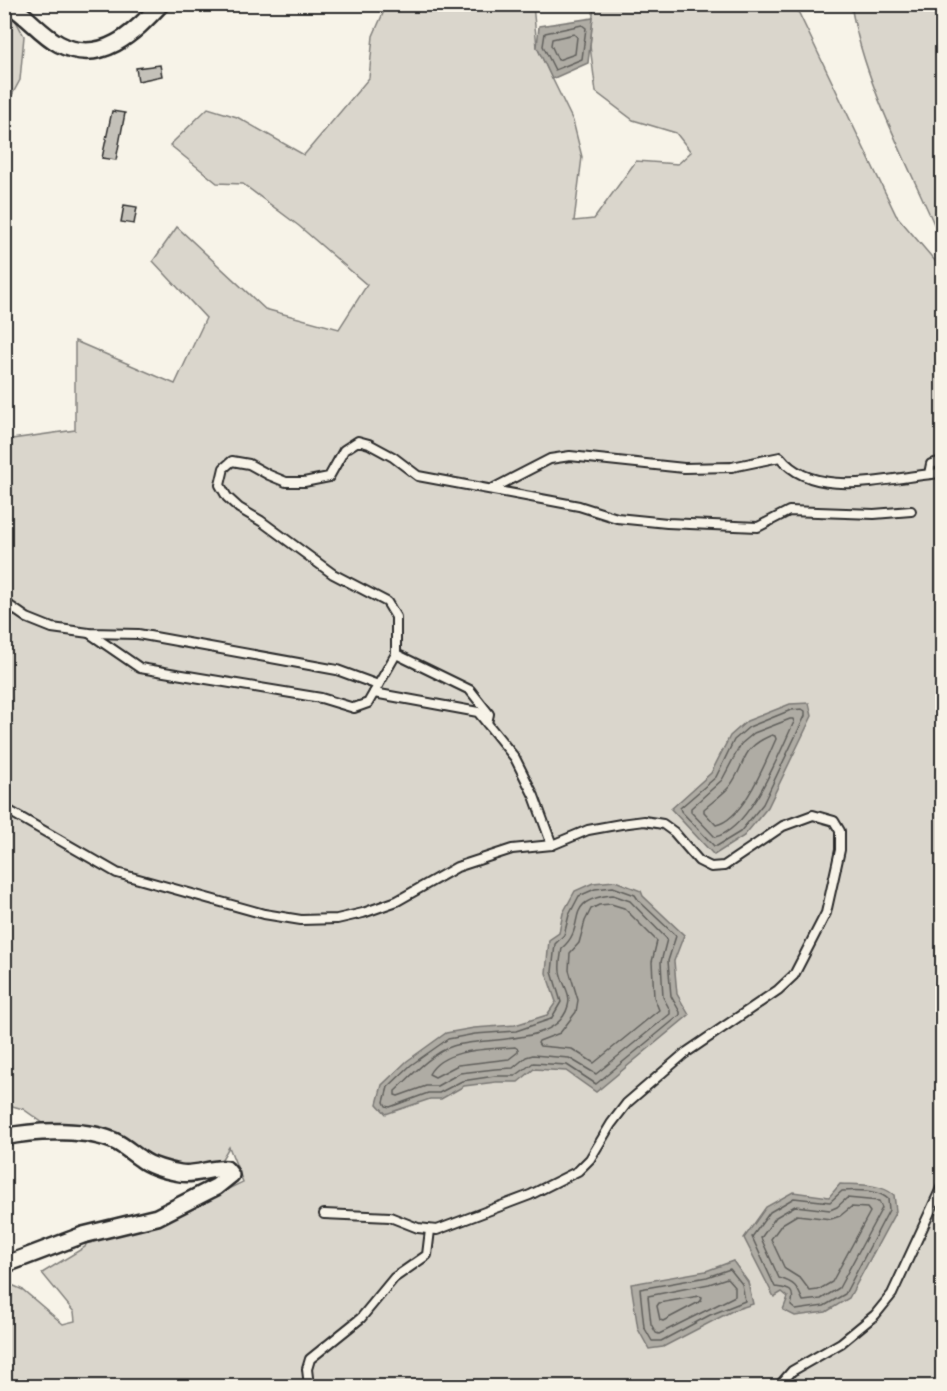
<svg xmlns="http://www.w3.org/2000/svg" width="947" height="1391" font-family="'Shantell Sans',sans-serif">
<style>
.green{fill:#dad6cc;stroke:#82807c;stroke-width:1.5}
.water{fill:#afaca4;stroke:#7a7874;stroke-width:1.5}
.lines{fill:none;stroke-linecap:round;stroke-linejoin:round}
.shore{stroke:#605f5b;stroke-width:1.5}
.building{fill:#c4c1b9;stroke:#2b2b2b;stroke-width:1.5}
.service-casing{stroke:#2b2b2b;stroke-width:12}
.minor-casing{stroke:#2b2b2b;stroke-width:20}
.service{stroke:#f7f3e8;stroke-width:8}
.minor{stroke:#f7f3e8;stroke-width:15}
</style>
<rect width="100%" height="100%" fill="#f7f3e8"/>
<filter id="ink" filterUnits="userSpaceOnUse"><feTurbulence type="fractalNoise" baseFrequency=".0167" numOctaves="2"/><feDisplacementMap in="SourceGraphic" scale="12" xChannelSelector="R" yChannelSelector="G"/><feConvolveMatrix kernelMatrix="1 2 1 2 8 2 1 2 1" color-interpolation-filters="sRGB"/></filter>
<g filter="url(#ink)">
<g class="green">
<path d="M382,5H533L537,47L573,121L582,157L574,221L594,219L636,161L678,164L691,152L676,133L633,120L596,92L590,46L594,5H795L896,215L942,269V1386H5V1282L23,1290L63,1324L75,1321L74,1312L42,1273L85,1247L88,1239L157,1223L243,1182L229,1147L219,1164L182,1172L117,1141L53,1130L23,1109L5,1104V440L75,430V341L175,384L206,318L153,261L177,227L265,309L339,329L367,285L299,226L243,184L217,183L170,145L208,108L237,117L304,155L369,78L373,36L384,11Z"/>
<path d="M851,5H942V233L934,224C903,154 864,81 851,5Z"/>
<path d="M5,11L12,14L24,36L20,80L5,108Z"/>
</g>
<g class="water">
<path d="M593,18L588,63L552,79L537,47L539,26Z"/>
<path d="M809,703L812,716L768,807L744,836L714,855L671,809L711,773L730,736L747,721L790,704Z"/>
<path d="M615,881L641,891L643,896L684,935L674,961L677,994L689,1015L596,1092L566,1071L534,1069L518,1082H496L464,1086L441,1099H430L386,1114L377,1104L382,1085L407,1061L446,1033L474,1028L515,1025L547,1015L556,1002L546,973L549,940L559,933L563,913L575,891L593,883Z"/>
<path d="M840,1184C858,1185 880,1183 894,1195L896,1211L849,1298L826,1312L795,1316L783,1310L788,1297L782,1292L774,1297L744,1238L766,1207L793,1192L829,1197Z"/>
<path d="M733,1261L748,1282L753,1304L734,1310L663,1347L649,1349L638,1329L631,1284L706,1271Z"/>
</g>
<g class="lines">
<g class="shore">
<path d="M582,25L586,28L582,59L555,70L543,46L545,33Z"/>
<path d="M574,34L577,37L575,54L558,60L551,45L552,39Z"/>
<path d="M802,709L805,711V716L763,804L740,832L717,846H714L681,811L680,808L716,777L734,740L749,727L791,710Z"/>
<path d="M790,719H793L794,722C779,753 751,829 715,837L691,812V808L722,780L741,744L754,733Z"/>
<path d="M772,735L775,736L776,739C765,763 744,819 716,825L704,812V809C712,802 722,795 729,787C748,763 738,749 772,735Z"/>
<path d="M613,887L635,895L639,901L676,936L668,961L671,996L680,1012V1015L596,1084L567,1065L533,1063L515,1076H495L462,1081L439,1093H428L390,1107L386,1106L384,1102L388,1087L411,1065L448,1039L475,1034L516,1031L551,1019L561,1002L552,972L555,944L564,935L569,915L579,896L595,889Z"/>
<path d="M613,895L630,901L667,939L661,962L663,997L670,1010V1014L596,1074L569,1058L533,1055L526,1057L513,1068L495,1069L460,1073L437,1086H426L398,1096L395,1095V1091C410,1077 433,1052 453,1046C484,1036 557,1047 568,1006C572,994 561,982 560,971C559,963 561,955 562,948C589,925 560,900 613,895Z"/>
<path d="M611,904L624,908L657,941L652,962L654,997L659,1010L594,1063L572,1049L540,1046L538,1043L539,1041L560,1033L576,1012L578,1000L569,970L570,953L579,943L585,921L591,909L599,905Z"/>
<path d="M515,1047L518,1049V1052L509,1059L458,1065L435,1077L429,1074C443,1048 489,1049 515,1047Z"/>
<path d="M842,1191C855,1190 878,1189 888,1199L889,1210L845,1294L824,1306L796,1310L791,1306C796,1289 789,1289 775,1287L752,1237L770,1212L794,1198L830,1202Z"/>
<path d="M847,1198L879,1201L882,1208L839,1288L821,1299L803,1301C797,1287 796,1283 779,1278L761,1238L776,1217L795,1206L830,1210L837,1207Z"/>
<path d="M851,1207L867,1208L870,1212L832,1282L818,1290L810,1291L801,1279L785,1269L771,1239L782,1224L797,1215L831,1219L840,1216Z"/>
<path d="M730,1269L742,1284L745,1301L710,1315L661,1341H652L644,1327L640,1289L707,1277Z"/>
<path d="M727,1278L735,1287V1296L659,1334L656,1333L651,1324L648,1296L709,1284Z"/>
<path d="M699,1296L702,1297L701,1301L663,1321L660,1320L657,1306L659,1303Z"/>
</g>
</g>
<g class="building">
<path d="M160,65L162,76L138,81L136,68Z"/>
<path d="M112,111L125,113L116,160L102,158Z"/>
<path d="M124,205L137,207L134,224L121,222Z"/>
</g>
<g class="lines">
<defs>
<g id="service">
<path d="M929,474L931,464L942,461"/>
<path d="M492,489L550,459L570,456L684,468L732,467L780,457C815,502 893,476 942,473"/>
<path d="M4,602L27,618L52,628L89,633L138,634L337,670L378,685"/>
<path d="M89,633L140,668L321,698L354,708L368,703L396,654V617L387,602L333,574L261,521L239,508L227,497L220,485L224,468L232,461L249,464L269,475L286,482H304L329,477L344,450L358,441L369,444L393,457L418,476L579,506L617,518L667,523L758,527L789,511L874,514L911,511"/>
<path d="M396,654L470,690L489,714L487,723"/>
<path d="M374,693L478,712L515,758L534,796L552,845"/>
<path d="M4,808L117,873L264,914L301,920L337,919L363,913L397,901L457,867L512,849L552,845L588,830L621,824L644,821L663,824L674,832L699,861L711,867L724,866L783,826L813,815L834,821L840,831V850L826,913L794,975L778,990L684,1054L627,1103L611,1124L590,1159L578,1171L530,1195L437,1230L418,1228L390,1217L324,1214"/>
<path d="M309,1386L307,1369L310,1359L361,1318L394,1278L427,1255L430,1230"/>
<path d="M779,1386L792,1371L841,1343L875,1315L892,1294L942,1186"/>
</g>
<g id="minor">
<path d="M8,4C27,15 40,34 59,44C101,66 134,33 161,4"/>
<path d="M4,1137C35,1130 91,1128 118,1143C127,1148 133,1154 141,1159C150,1166 169,1171 180,1173C196,1176 210,1167 226,1169L231,1175L216,1187L157,1217L83,1235L4,1265"/>
</g>
</defs>
<use href="#service" class="service-casing"/>
<use href="#minor" class="minor-casing"/>
<use href="#service" class="service"/>
<use href="#minor" class="minor"/>
</g>
</g>
<rect width="947" height="1391" fill="none" stroke="#f7f3e8" stroke-width="24"/>
<rect x="12" y="12" width="923" height="1367" fill="none" stroke="#2b2b2b" stroke-width="2" filter="url(#ink)"/>
</svg>
